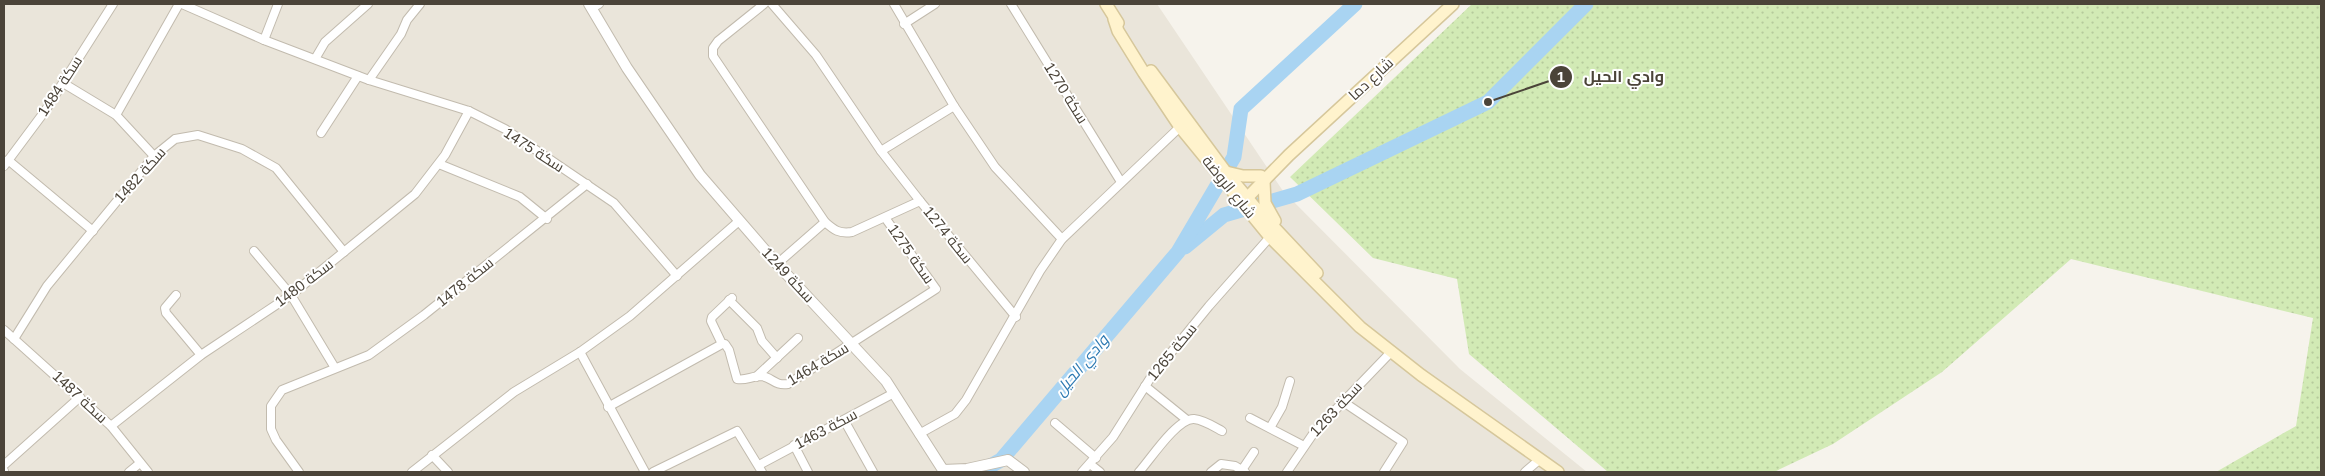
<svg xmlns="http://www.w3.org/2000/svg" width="2325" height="476" font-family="Helvetica,Cairo,sans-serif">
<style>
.residential{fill:#eae5da}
.grass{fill:url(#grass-dots)}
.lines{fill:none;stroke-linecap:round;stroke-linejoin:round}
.river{stroke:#a9d4f2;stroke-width:15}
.minor-casing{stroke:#c2bbae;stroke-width:10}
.tertiary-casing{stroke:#c2bbae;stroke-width:12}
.secondary-casing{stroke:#d6c79b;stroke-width:14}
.minor{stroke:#fff;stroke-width:8}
.tertiary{stroke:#fff;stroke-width:10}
.secondary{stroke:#fff3cd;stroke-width:11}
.labels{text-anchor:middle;stroke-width:4;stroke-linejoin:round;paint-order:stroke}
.street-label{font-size:15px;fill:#4b4439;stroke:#fff}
.water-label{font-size:16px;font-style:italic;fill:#2e7ab2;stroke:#fff}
.leader{fill:none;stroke:#4b4439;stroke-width:2}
.callout-dot{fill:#4b4439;stroke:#fff;stroke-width:2}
.mark-label{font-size:15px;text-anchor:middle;font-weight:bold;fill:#fff}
.callout-label{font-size:16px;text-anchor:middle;font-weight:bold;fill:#4b4439;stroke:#fff;stroke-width:4;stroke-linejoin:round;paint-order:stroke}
</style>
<defs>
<pattern id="grass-dots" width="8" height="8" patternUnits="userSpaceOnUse" patternTransform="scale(1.25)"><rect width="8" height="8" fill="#d2eab5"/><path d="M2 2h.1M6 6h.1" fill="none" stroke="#b6ca9c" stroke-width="1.8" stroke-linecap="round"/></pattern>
</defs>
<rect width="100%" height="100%" fill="#f6f3ec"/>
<path class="residential" d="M4,4H1157L1283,191L1460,369L1587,472H4Z"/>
<path class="grass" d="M1472,4H2321V472H2216L2296,426L2313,318L2071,259L1942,372L1833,444L1774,472H1608L1469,354L1457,279L1373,258L1290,177Z"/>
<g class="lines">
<g class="river">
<path d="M1185,247L1224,215L1297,194L1488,102L1586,4"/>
<path d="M980,472L1001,460L1178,252L1234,157L1241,109L1355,4"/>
</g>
<defs>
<g id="minor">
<path d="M182,4L264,40L369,80L469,111L505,129L614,203L677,276"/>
<path d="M764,4L718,41L713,48V56L825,222C834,230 839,234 852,232L920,201"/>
<path d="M772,4L816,55L881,151L920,201L1016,317"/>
<path d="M894,4L954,106L995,167L1062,239"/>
<path d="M1011,4L1121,182"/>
<path d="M592,8L599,4"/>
<path d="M904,24L935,4"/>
<path d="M264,40L278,4"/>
<path d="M315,59L325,42L368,4"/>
<path d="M369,80L401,34L407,20L420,4"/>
<path d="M63,83L116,115L154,156"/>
<path d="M116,115L179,4"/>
<path d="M321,133L358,76"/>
<path d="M881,151L954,106"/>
<path d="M8,160L93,231"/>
<path d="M439,164L520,197L547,219"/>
<path d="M4,166L45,111L113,4"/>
<path d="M254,251L291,295L335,368"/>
<path d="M777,264L825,222"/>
<path d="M176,295L165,308L166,313L201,355"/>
<path d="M729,300L757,328L762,341L777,358"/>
<path d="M4,330L111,426L148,472"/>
<path d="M14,339L47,286L154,156L175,139L198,135L242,149L276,168L344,252"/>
<path d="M722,344H725L729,350L737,379C745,381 752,376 761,376C772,377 774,386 788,384L936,289L886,219"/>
<path d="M722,344L711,321L712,317L732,298"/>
<path d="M580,352L645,472"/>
<path d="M756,377L798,338"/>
<path d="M1145,386L1187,420"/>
<path d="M1342,401L1403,442L1384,472"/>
<path d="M608,407L722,344"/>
<path d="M1250,418L1304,446"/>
<path d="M844,420L873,472"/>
<path d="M1055,423L1096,458"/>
<path d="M111,426L201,355L291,295L415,194L445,155L469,111"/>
<path d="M1270,428L1282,407L1290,381"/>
<path d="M919,434L955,414L966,400L1040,271L1062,239L1182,125"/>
<path d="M794,445L808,472"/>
<path d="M432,455L448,472"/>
<path d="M1090,464L1100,472"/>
<path d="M4,465L80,397"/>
<path d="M759,465L894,393"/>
<path d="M1242,470L1254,452"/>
<path d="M4,471V472"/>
<path d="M129,472L140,463"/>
<path d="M299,472L276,440L271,429V406L282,390L369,355L424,315L587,184"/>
<path d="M412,472L514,392L580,352L630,316L739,221"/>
<path d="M653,472L737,431L762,472"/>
<path d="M1082,472L1113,437L1151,377L1209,306L1270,237"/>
<path d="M1139,472C1150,460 1177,418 1194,419C1204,420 1213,426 1222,431"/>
<path d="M1211,472L1221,464L1235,466L1245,472"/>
<path d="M1287,472L1315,431L1392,351"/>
<path d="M1525,472L1539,460"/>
</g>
<path id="tertiary" d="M589,4L627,68L700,175L777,264L886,381L943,470L967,469L1008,460L1024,472"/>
<g id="secondary">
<path d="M1106,4L1118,23"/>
<path d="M1114,19L1118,31L1144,73L1180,127L1270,237L1360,327L1421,375L1558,472"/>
<path d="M1151,71L1225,171L1254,206L1317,273"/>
<path d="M1226,172L1243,176H1261"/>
<path d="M1264,182L1265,203L1275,221"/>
<path d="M1242,203L1289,155L1453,4"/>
</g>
</defs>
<use href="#minor" class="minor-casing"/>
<use href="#tertiary" class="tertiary-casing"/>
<use href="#secondary" class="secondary-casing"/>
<use href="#minor" class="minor"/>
<use href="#tertiary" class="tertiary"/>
<use href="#secondary" class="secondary"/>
</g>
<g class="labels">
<g class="street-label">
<text transform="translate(1371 79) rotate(-43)" y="5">شارع دما</text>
<text transform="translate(60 86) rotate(-57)" y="5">سكة 1484</text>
<text transform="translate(1066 93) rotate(58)" y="5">سكة 1270</text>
<text transform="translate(534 150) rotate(33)" y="5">سكة 1475</text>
<text transform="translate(140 175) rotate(-48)" y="5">سكة 1482</text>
<text transform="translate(1229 187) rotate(51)" y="5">شارع الروضة</text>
<text transform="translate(948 235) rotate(51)" y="5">سكة 1274</text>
<text transform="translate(911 254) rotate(55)" y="5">سكة 1275</text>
<text transform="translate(788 275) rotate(47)" y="5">سكة 1249</text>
<text transform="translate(465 282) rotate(-39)" y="5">سكة 1478</text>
<text transform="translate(304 283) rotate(-37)" y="5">سكة 1480</text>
<text transform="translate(1172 352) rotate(-51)" y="5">سكة 1265</text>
<text transform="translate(818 364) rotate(-31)" y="5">سكة 1464</text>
<text transform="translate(80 397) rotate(43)" y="5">سكة 1487</text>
<text transform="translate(1336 409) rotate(-47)" y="5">سكة 1263</text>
<text transform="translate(826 429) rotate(-28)" y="5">سكة 1463</text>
</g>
<g class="water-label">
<text transform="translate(1081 365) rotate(-50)" y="6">وادي الحيل</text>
</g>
</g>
<path class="leader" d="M1488 102L1561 77"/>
<g class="callout-dot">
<circle cx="1488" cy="102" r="5"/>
<circle cx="1561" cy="77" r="12"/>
</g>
<g class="mark-label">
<text x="1561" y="82">1</text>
</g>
<g class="callout-label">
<text x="1624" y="82">وادي الحيل</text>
</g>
<rect width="2325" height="476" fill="none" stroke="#4b4439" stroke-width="10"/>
</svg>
